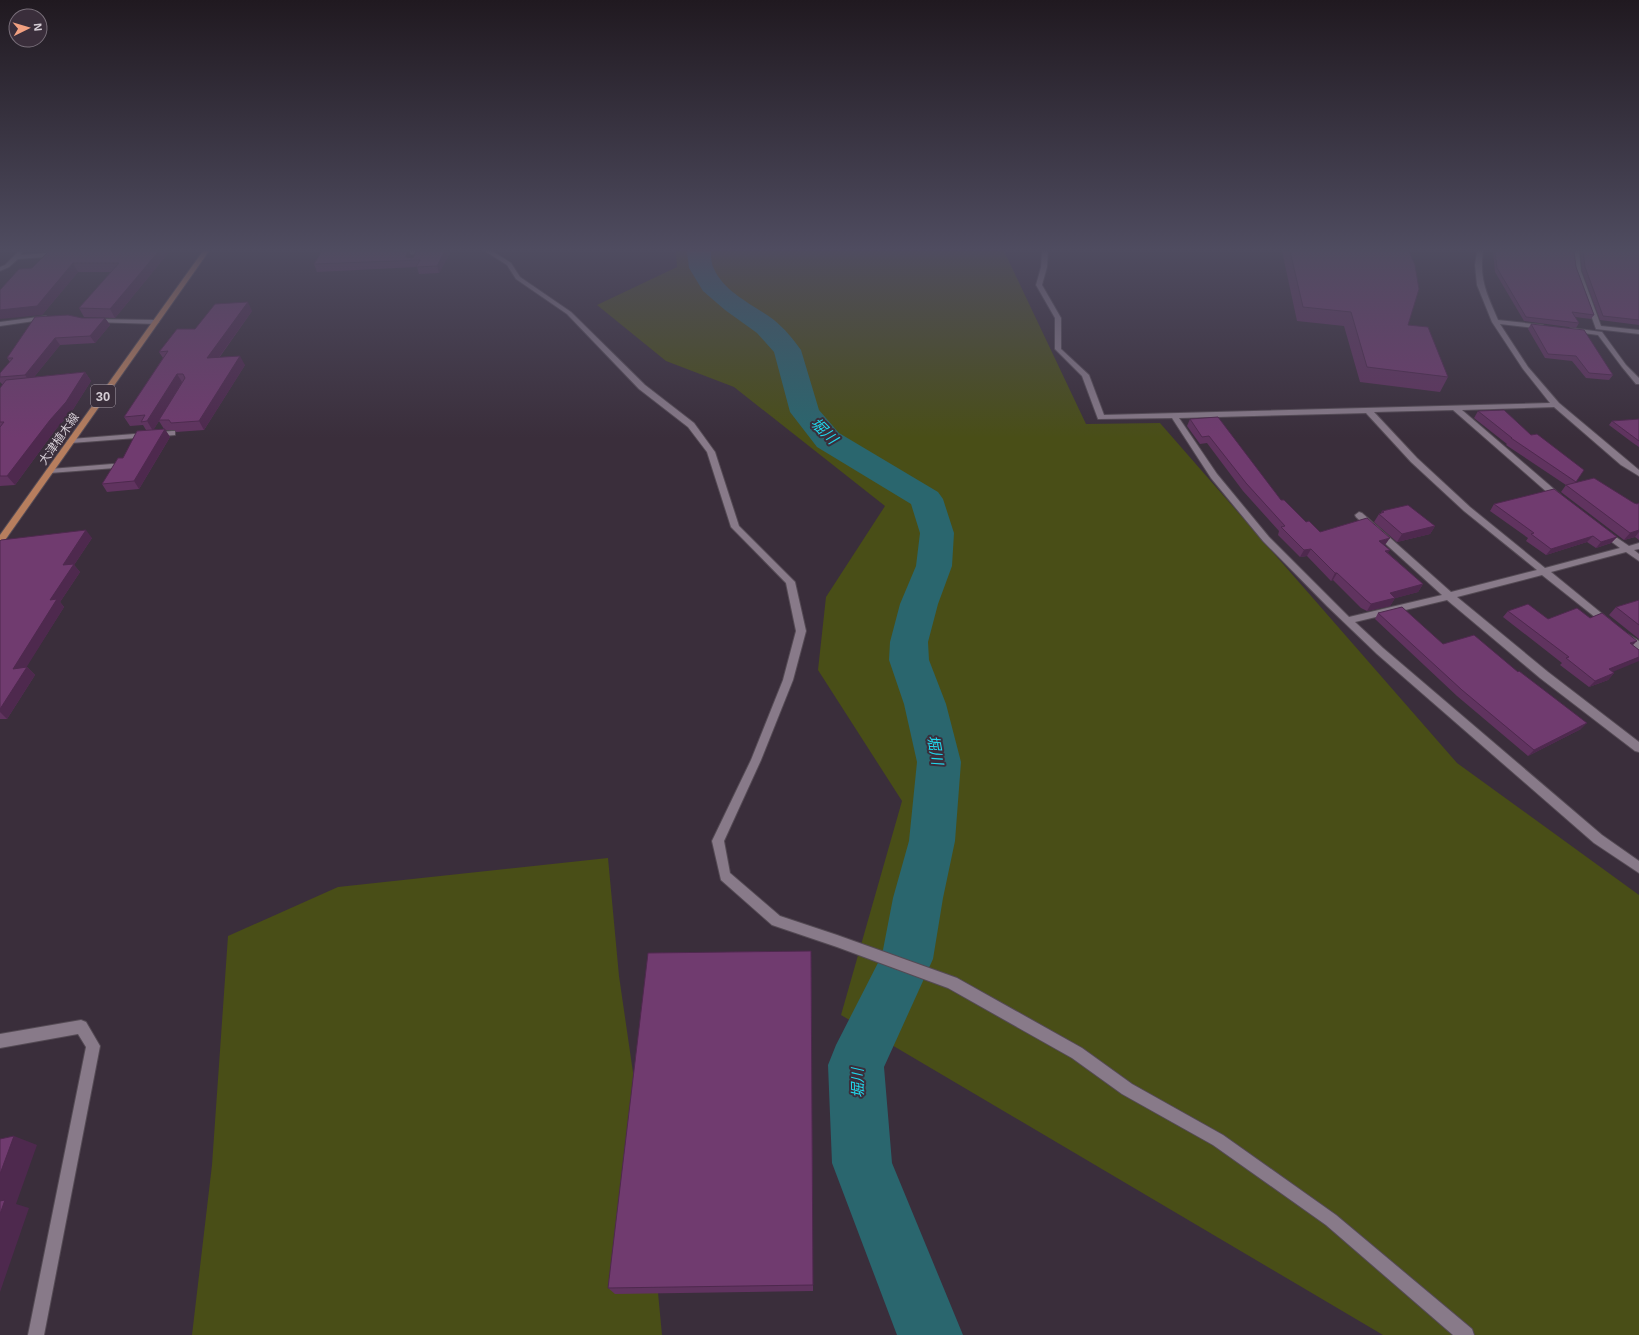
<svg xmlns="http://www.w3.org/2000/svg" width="1639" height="1335" font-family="Arial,'Noto Sans JP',sans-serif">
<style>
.green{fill:#494e17}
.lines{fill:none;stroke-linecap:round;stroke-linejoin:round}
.river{fill:#2a666e;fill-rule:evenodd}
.minor-casing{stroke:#544a54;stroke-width:2}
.major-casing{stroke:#544a54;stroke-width:2}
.minor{fill:#887a89;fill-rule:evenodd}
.major{fill:#b77e5e;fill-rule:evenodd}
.wall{fill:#60335f;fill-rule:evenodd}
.shaded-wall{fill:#4e294e}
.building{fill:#703b6f;stroke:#4e294e}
.labels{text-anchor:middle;stroke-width:4;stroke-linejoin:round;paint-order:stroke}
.far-street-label{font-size:12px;fill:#d6ced6;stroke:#3a2e3b}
.shield{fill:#3a2e3b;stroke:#a79ea8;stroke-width:1}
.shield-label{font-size:13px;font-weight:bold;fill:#d6ced6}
.water-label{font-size:15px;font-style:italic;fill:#21d7eb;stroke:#3a2e3b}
</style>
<rect width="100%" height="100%" fill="#3a2e3b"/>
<g class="green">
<path d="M676,251H1004L1086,424L1160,423L1457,763L1639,895V1335H1383L841,1015L902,801L818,670L826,597L885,506L734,387L666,361L597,305L677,267Z"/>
<path d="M608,858L619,976L645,1155L662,1335H192L212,1165L228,936L338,887Z"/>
</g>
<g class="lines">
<path class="river" d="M687,251H711C711,257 711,264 714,269C725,293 754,305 774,320C784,328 794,340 801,350L819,410L839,433L938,492L943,499L954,533L952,566L938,604L928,642L929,660L946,704L961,762L955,841L943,898L933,959L884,1067L892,1163L963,1335H897L832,1163L828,1065L836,1045L882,955L893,898L909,841L917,762L904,704L889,660L890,642L900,604L916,566L920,533L911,504L817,447L790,412L774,352L757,333L725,310L703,291L689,268Z"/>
<defs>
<g id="minor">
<path d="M419,251V253L417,254L397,255L394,253L397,251Z"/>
<path d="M485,251H492L511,263L520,277L571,312L645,385L694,423L715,452L739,526L795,582L806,631L793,680L761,760L724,841L730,873L780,916L837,935L957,978L1082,1048L1132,1084L1223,1135L1336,1215L1472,1329L1474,1335H1453L1326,1225L1213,1145L1122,1094L1072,1058L948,988L837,947L772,925L721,880L712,841L751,760L783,680L796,631L786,583L731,527L707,452L688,427L639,389L567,314L516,279L507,265Z"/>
<path d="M1042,251H1048L1047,267L1042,285L1061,318V349L1089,375L1104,415L1550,403L1523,369L1492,322L1477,285L1475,265L1477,251H1483C1479,280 1487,294 1498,320L1543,325L1546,327L1543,329L1500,324L1528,367L1559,403L1639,470V476L1621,465L1554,407L1462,410L1562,496L1563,498L1559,501L1556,500L1453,410L1374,412L1417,458L1470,507L1545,568L1620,548L1601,534L1600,532L1604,529L1629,546L1639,543V549L1634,550L1639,554V561L1626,552L1551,572L1611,621L1613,623L1611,625H1605L1542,575L1457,597L1548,672L1639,742V752L1635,751L1540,678L1447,600L1355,622L1383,648L1602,835L1639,861V873L1594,843L1377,654L1327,606L1263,541L1211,478L1172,418L1098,419L1082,376L1055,349V318L1036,285L1041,267ZM1366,413L1411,462L1464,511L1537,570L1451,592L1362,513L1359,512L1355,515L1356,517L1442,595L1349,617L1269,537L1217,474L1179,418Z"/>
<path d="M1573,251H1579L1581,271L1601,326L1639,330V334L1596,329L1575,271Z"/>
<path d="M18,252H22L21,255L58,252L61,254L58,256L18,259L9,267L0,271V267L5,265Z"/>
<path d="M46,316L49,318L48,319L0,326V322Z"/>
<path d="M94,319L156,320L159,322L156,324L92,322V320Z"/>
<path d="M1571,328L1602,332L1626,365L1639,378V384H1636L1622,367L1598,335L1569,331V329Z"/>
<path d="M172,431H175V435L71,443L67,441L71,439Z"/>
<path d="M112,464H115V468L50,473L46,471L50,469Z"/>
<path d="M1624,632L1639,641V650L1621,637L1619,635L1621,633Z"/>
<path d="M81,1020L86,1022L100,1046L44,1335H28L86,1047L78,1034L0,1048V1034Z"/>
</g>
<path id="major" d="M203,251H209L3,543L0,544V535Z"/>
</defs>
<use href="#minor" class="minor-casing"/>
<use href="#major" class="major-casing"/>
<use href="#minor" class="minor"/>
<use href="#major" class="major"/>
</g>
<g class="wall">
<path d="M322,251H409L411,256L410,258H413L416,251H451L439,273L419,274L417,267L317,272L314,264Z"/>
<path d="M1282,251H1409L1408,325L1448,377L1440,392L1360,382L1344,326L1297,321Z"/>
<path d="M1493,251H1574L1576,267L1594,315L1591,319L1575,317L1579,323L1576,328L1524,321L1495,272Z"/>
<path d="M1580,251H1639V325L1600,320L1582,271Z"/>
<path d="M169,252L115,318L84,317L79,308L111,272H78L42,315L32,268Z"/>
<path d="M252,311L219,358L245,365L204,430L176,432L175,430H165L170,437L139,489L107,492L102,484L123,458L146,430L143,425L130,426L124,417L163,358L159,352L195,329ZM159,421L164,429L153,430Z"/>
<path d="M82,318H105L110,325L95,343L60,345L34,377L85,372L91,381L72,411L56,429L15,485L0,486V388L3,384H2L0,382V373L10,362L7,358Z"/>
<path d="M1531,324L1613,375L1609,380L1586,378L1572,361L1545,358L1528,329Z"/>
<path d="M1478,411L1531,435L1584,470L1575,483L1634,503L1637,504L1639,503V540L1635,537L1624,540L1561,492L1566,485L1506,445L1507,444L1474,418Z"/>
<path d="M1190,419L1281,500L1306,522L1320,532L1385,545L1388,553L1423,584L1418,592L1395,598L1390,606L1367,611L1361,608L1333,580L1331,581L1307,556L1300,557L1278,535L1279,531L1243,491L1207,443L1200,444L1187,426Z"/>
<path d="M1639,419V447L1633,443L1609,425L1612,421Z"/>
<path d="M1494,504L1617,537L1611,543L1596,548L1587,542L1546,555L1526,541L1528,538L1490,511Z"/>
<path d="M1382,511L1435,526L1430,534L1397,542L1374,522L1379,514L1381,513Z"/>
<path d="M92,538L74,565L80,572L60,602L64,607L26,667H27L35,675L7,719H0V541Z"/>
<path d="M1639,600V639L1609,615L1616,607Z"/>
<path d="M1508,611L1548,619L1590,618L1633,645L1612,672L1614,673L1608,680L1589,687L1560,665L1562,663L1503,617Z"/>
<path d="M1378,613L1443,644L1518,672L1581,729L1528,756L1457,696L1375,619Z"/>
<path d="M811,951L813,1291L615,1294L608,1288Z"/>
</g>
<g class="shaded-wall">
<path d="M159,251H169V252L115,318L110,309Z"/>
<path d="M408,251H409L411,256L410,260L406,257Z"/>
<path d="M445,251H451L439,273L437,266Z"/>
<path d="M73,263L78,272L42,315L0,319V310Z"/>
<path d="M248,302L252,311L212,367L207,358Z"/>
<path d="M105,318L110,325L95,343L90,336Z"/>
<path d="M55,338L60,345L30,382L25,375Z"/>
<path d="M240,356L245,365L204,430L199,421Z"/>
<path d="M85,372L91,381L72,411L56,429L15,485L7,476Z"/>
<path d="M177,374L182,382L153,431L147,421Z"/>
<path d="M165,429L170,437L139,489L134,481Z"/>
<path d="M1435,526L1430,534L1397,542L1402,534Z"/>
<path d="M86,530L92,538L74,565L80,572L60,602L64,607L21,676L13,669L50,600L63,565Z"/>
<path d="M1639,530V532L1635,537L1624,540L1630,533Z"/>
<path d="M1593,536L1587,542L1546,555L1551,549Z"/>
<path d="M1617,537L1611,543L1596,548L1601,542Z"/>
<path d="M1390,538L1385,545L1379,541Z"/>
<path d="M1311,549L1307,556L1300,557L1304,550Z"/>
<path d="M1390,550L1385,557V551Z"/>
<path d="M1335,573H1337L1333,580L1331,581Z"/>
<path d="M1423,584L1418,592L1385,601L1390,593Z"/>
<path d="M1395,598L1390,606L1367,611L1371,604Z"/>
<path d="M1637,641L1631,647L1630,643Z"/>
<path d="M1639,657V661L1603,676L1609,669Z"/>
<path d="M27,667L35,675L7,719L0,712V709Z"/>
<path d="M1614,673L1608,680L1589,687L1595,681Z"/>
<path d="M1587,723L1581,729L1528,756L1534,750Z"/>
<path d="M14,1136L37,1145L16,1204L29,1208L0,1292V1174Z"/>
</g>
<g class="building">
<path d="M49,251H159L110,309L79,308L119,263H73L37,306L0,310V290L19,269L32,268Z"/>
<path d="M322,251H408L406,257L413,258L416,251H445L437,266L416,267L420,260L314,264Z"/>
<path d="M1290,251H1409L1415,265L1419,289L1408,325L1428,327L1448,377L1367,367L1351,312L1303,307Z"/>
<path d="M1495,251H1574L1576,267L1594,315L1572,312L1579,323L1526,317L1497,268Z"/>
<path d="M1583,251H1639V320L1603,316L1585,267Z"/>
<path d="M248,302L207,358L240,356L199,421L171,423L169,420H159L185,378L183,374H177L147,421L141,422L145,415L124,417L168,351L159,352L177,329H195L215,304Z"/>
<path d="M68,315L82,318H105L90,336L55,338L25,375L0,377V373L13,358H7L35,317Z"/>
<path d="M1531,324L1584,330L1613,375L1589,373L1576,356L1548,354Z"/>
<path d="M85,372L66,402L50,420L7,476H0V427L4,422H0V388L6,380Z"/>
<path d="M1504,410L1531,435L1537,434L1584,470L1576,482L1511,438H1512L1478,411Z"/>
<path d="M1218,417L1281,500H1284L1306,522L1309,521L1320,532L1367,518L1390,538L1379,541L1390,550L1385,551L1423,584L1390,593L1395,598L1371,604L1366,600L1337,573H1335L1311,549L1304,550L1281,527L1285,526L1246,483L1209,436L1202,437L1190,419Z"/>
<path d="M1639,419V441L1612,421Z"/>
<path d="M165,429L134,481L102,484L118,458H123L137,431Z"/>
<path d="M1594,478L1634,503L1637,504L1639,503V530L1630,533L1566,485Z"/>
<path d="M1554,489L1617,537L1601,542L1593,536L1551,549L1531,534L1534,533L1494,504Z"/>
<path d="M1408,505L1435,526L1402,534L1379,514L1384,512L1382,511Z"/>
<path d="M86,530L63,565L74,564L50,600L57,599L13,669L27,667L0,709V541L1,540Z"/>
<path d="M1639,600V625L1616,607Z"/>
<path d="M1528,604L1548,619L1577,608L1590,618L1602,613L1637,641L1630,643L1639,650V657L1609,669L1614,673L1595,681L1566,658L1569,657L1508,611Z"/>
<path d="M1402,607L1443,644L1474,635L1518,672L1519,671L1587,723L1534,750L1462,690L1378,613Z"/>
<path d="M811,951L813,1285L608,1288L648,953Z"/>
<path d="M14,1136L0,1174V1139Z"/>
<path d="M5,1200L0,1214V1201Z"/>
</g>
<linearGradient id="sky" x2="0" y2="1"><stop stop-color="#201920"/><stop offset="0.57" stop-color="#4f4c60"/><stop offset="1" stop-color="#4f4c60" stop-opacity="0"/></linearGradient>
<rect width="1639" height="438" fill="url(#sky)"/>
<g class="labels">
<g class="far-street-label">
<text transform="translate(59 439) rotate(-55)" y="4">大津植木線</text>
</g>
<rect class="shield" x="91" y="385" width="24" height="22" rx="3"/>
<g class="shield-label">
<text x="103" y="401">30</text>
</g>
<g class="water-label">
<text transform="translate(824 431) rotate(45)" y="5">堀川</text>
<text transform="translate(935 750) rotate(80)" y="5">堀川</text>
<text transform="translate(858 1083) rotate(-91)" y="5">堀川</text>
</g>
</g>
<g transform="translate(28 28) rotate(85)"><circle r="19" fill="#3a2e3b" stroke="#786e79"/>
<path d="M0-3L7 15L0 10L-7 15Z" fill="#f2a081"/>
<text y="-6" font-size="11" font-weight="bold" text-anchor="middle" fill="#d6ced6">N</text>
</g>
</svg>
